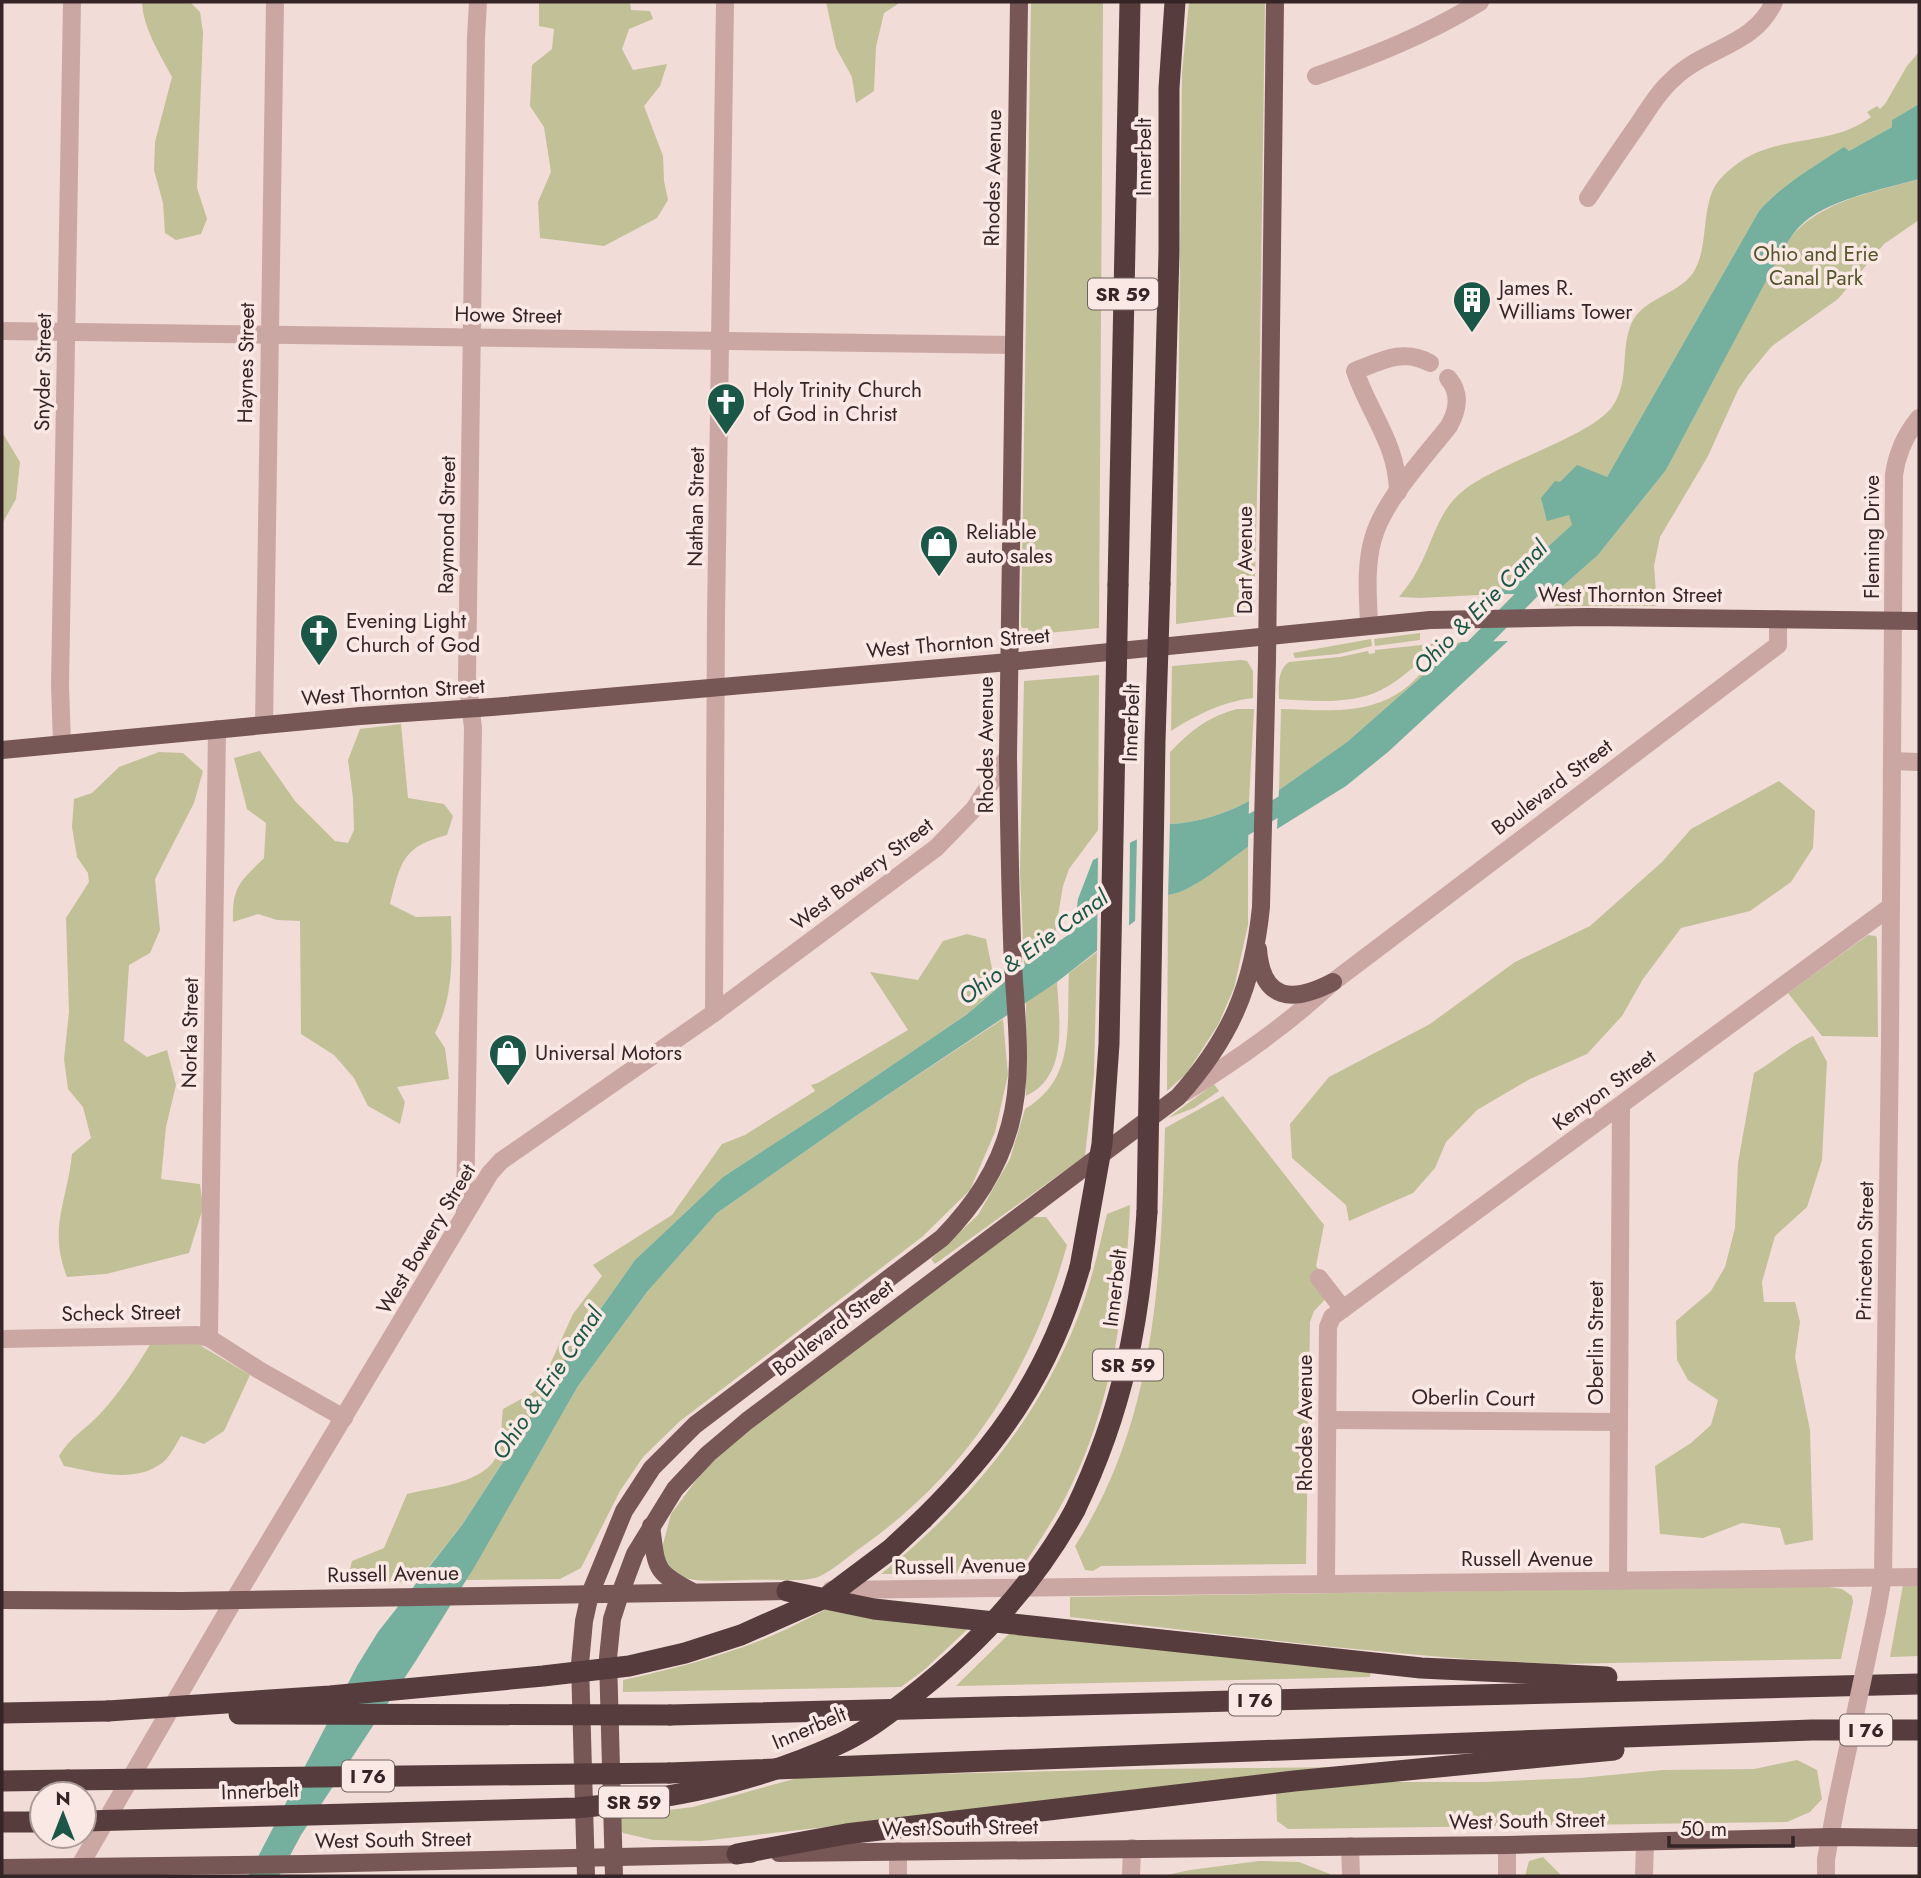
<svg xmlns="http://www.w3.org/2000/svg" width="1921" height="1878" font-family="Jost,sans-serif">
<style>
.green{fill:#c1c097}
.water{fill:#75b09e}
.pier{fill:#f2dcd7}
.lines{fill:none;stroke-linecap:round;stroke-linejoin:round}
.canal{stroke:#75b09e;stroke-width:18}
.minor{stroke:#caa7a3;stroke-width:18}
.major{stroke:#775656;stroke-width:18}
.highway{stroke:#563c3d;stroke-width:21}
.minor-bridge{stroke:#caa7a3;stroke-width:18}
.highway-bridge{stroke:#563c3d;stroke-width:21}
.labels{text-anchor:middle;stroke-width:7;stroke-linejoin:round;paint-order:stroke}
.shield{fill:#fae8e4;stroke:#70605f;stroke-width:2}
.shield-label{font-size:19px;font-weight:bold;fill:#352526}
.street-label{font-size:21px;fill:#352526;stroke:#fae8e4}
.park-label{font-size:21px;fill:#535428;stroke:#fae8e4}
.poi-label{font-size:21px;fill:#352526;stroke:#fae8e4;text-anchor:start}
.water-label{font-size:23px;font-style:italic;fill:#1a5746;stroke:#fae8e4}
</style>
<rect width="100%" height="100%" fill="#f2dcd7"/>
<g class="green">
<path d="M142,2H190L200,12L203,32L197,188L207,219L201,234L176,240L165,233L163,203L154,170L155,142L172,77C160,54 143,28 142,2Z"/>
<path d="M539,2H630L631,10L650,11L653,19L629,29L622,49L633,70L667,64L660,86L644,106L663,156L664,181L668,200L657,218L604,246L540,238L538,202L551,172L544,127L530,106L532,65L552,49L554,29L539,26Z"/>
<path d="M826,2H901L884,13L876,47L874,91L856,103L852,77L836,48Z"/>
<path d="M1031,2H1103V11L1099,628L1028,635V628H1022L1021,625Z"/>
<path d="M1189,2H1265L1259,421L1254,614L1176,624L1182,72Z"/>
<path d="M1919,52V104L1892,120V127L1849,151L1843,148C1813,167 1783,184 1759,211L1607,477L1569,514L1573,525L1524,566L1497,594L1420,598L1399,597C1405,589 1412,581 1417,571C1433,543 1437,511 1464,490C1499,462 1595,436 1614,404C1629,380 1621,352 1630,327C1640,298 1677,296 1693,273C1709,248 1701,211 1715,186C1719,179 1727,172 1733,167C1772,133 1831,148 1871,117L1867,112L1877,106L1880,109L1885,104L1907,66Z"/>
<path d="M1919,179V220L1884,244L1838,299L1772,346L1748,375L1738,390L1708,456L1660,537L1654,566L1657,606H1554V594L1598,555L1666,470L1783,248C1812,201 1870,194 1919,179Z"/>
<path d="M2,432L20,462L16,499L2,524Z"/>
<path d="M1420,633V640L1375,646L1374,639Z"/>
<path d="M1371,639L1372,646L1338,654L1295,658L1293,653Z"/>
<path d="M1461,642L1347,742L1279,790L1281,709C1323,710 1367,716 1403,690C1421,678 1441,645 1461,642Z"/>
<path d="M1440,643C1421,660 1403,679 1381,690C1352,705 1311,701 1279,699C1279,685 1277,671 1289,662L1340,657L1368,651L1369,654L1375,653V650Z"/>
<path d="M1241,660L1247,661L1253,671V698C1221,702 1198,714 1171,731L1172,666Z"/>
<path d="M1099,675L1098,830L1069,869L1063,886L1056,927L1057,943L1024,965L1020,872L1024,681Z"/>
<path d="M1237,709H1254L1249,801C1225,814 1197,823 1170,824V752C1190,731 1209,716 1237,709Z"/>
<path d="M401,724L408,798L444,804L453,816L447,835C402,847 401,862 390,904L416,917L451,916C452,957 454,996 435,1033L445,1048L449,1079L397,1087L405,1102L400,1124L368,1106L354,1078L334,1055L301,1034L300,921L277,920L258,914L233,922C232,886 240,882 264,858L266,823L247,809L234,758L260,751L295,801L335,841L348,843L354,830L353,798L348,760L360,729Z"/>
<path d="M159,752L183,753L203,771L194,803L155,879L160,930L150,953L129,965L124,1041L147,1057L167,1050L176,1085L166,1127L161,1179L200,1184L203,1208L189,1253L106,1274L67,1277C48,1228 67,1203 72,1154L91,1138L83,1107L68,1089L64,1059L69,1012L66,918L89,882L88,873L77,857L72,827L74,799L92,793L119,767Z"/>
<path d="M1779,781L1815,811L1813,848L1791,882L1750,911L1681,928L1643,979L1622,1016L1587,1054L1530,1079L1477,1110L1446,1142L1435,1168L1413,1193L1349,1221L1346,1205L1292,1158L1290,1124L1329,1077L1430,1024L1515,962L1590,926L1662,862L1691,829Z"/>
<path d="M1248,847V925L1234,988L1218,1025L1186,1074L1167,1091L1168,895C1192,892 1227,861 1248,847Z"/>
<path d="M967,934L986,939L995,983L993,991L966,1015L829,1108L723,1177L635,1260L561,1365L511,1450L462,1525L417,1581L346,1584L352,1561L384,1548L407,1494C434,1487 487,1484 498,1453C502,1440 501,1423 503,1409L532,1393L541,1384L573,1314L602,1276L593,1265L672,1215L722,1144L745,1135L815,1091L811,1085L818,1083L908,1030L870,972L918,980L943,941Z"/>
<path d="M1868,935L1876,936L1877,939L1878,1037L1822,1036L1788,993Z"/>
<path d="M1097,952L1094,1074L1085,1156L935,1264L931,1259L978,1215L1010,1159L1025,1109C1077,1078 1066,1025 1069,973Z"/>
<path d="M1057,982C1059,1020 1069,1076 1026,1096V1002Z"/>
<path d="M1003,1019L1008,1075L995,1132L970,1190L922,1237L680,1421L643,1457L620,1491L581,1568L560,1579L466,1580L578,1386L647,1292L717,1213L853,1118Z"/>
<path d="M1813,1036L1827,1062L1822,1160L1807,1207L1775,1236L1762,1282L1764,1302H1795L1800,1322L1795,1357L1810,1430L1813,1540L1785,1545L1780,1528L1742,1523L1703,1538L1660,1534L1655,1466L1691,1443L1711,1425L1718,1400L1688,1380L1677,1360L1676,1321L1711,1291L1725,1267L1735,1228L1738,1163L1754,1073C1775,1061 1791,1045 1813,1036Z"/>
<path d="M1214,1084L1219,1091L1194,1108L1168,1118Z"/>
<path d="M1223,1096L1324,1225L1316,1266L1335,1289L1314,1311L1310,1322L1306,1564L1101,1566L1093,1571L1085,1570L1075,1546C1157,1418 1161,1274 1165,1128Z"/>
<path d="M1130,1205C1126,1303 1112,1408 1066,1496C1052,1523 1035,1548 1018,1573L881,1574C966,1506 1038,1420 1078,1317C1091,1284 1099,1248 1107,1214Z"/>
<path d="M1032,1217H1046L1067,1245C1033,1369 969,1471 863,1546C851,1554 828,1575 815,1578C800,1582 763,1579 746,1580C719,1580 692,1585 668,1571L662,1548L671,1514L703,1471L738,1438Z"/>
<path d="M193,1341L250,1375L224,1431L204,1444L181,1436C176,1444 170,1457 162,1463C135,1484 94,1472 64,1466L59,1456C70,1437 85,1430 100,1414C120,1392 136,1368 151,1343Z"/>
<path d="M1903,1585H1919V1656L1890,1657Z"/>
<path d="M1822,1586L1842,1589L1852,1596L1853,1602L1841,1659L1557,1664C1394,1657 1232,1635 1070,1617V1597Z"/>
<path d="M829,1608L971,1626L924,1670L901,1687L623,1692V1680C669,1670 715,1658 759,1641C783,1632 806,1619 829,1608Z"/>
<path d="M1012,1631L1371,1669L1370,1677L956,1686Z"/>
<path d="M1797,1760L1817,1770L1822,1799L1810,1812L1787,1822L1288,1829L1277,1821L1276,1793L1346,1782H1484L1580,1778L1663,1770L1754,1769Z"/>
<path d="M1359,1767L701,1841L653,1840L623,1833L618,1825L620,1816L693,1807L801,1777L1151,1769Z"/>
<path d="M1543,1857L1562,1876H1525L1529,1861Z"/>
<path d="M1259,1861L1299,1862L1330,1874V1876H1162L1190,1870Z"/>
</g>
<g class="water">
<path d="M1919,104V179C1882,190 1826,199 1799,227C1789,238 1782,251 1775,264L1666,470L1598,555L1554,594H1497L1508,582L1572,525L1569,515L1547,521L1541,498L1555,481L1560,482L1577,465L1607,477L1759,211C1783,184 1813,167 1844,147L1849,151L1892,127V120Z"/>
<path d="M1508,641L1388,752L1346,786L1277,829L1279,790L1347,742L1461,642Z"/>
<path d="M1249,801L1248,847C1227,861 1193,892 1168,895L1057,982L853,1118L717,1213L647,1292L578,1386L475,1566L417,1659L301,1835L279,1876H248L357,1666L378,1632L462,1525L511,1450L561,1365L635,1260L723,1177L829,1108L966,1015L1024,965L1074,931L1078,899L1093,860L1170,824C1197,823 1225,814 1249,801Z"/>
</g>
<g class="pier">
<path d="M1170,820L1168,899L1135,925L1137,836Z"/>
<path d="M1130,839L1129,930L1097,956L1098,854Z"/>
</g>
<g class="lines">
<g class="canal">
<path d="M1465,657L1544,577"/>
<path d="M1229,836L1299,795"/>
</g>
<g class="minor">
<path d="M1316,76C1375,55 1426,35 1480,2"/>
<path d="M1588,198C1604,174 1620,150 1637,126C1648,110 1658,92 1673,79C1706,47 1754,46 1774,2"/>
<path d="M2,331L1014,345"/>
<path d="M1398,492C1397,443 1370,415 1355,371C1381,361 1403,348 1430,363"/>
<path d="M1369,625C1368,597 1365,566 1373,539C1383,501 1425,457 1449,426C1458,410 1461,393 1448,378"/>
<path d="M264,725L275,2"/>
<path d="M62,744L60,685L72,2"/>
<path d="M1892,761L1919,762"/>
<path d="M714,1013L716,617L725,2"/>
<path d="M1184,1093C1238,1059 1287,1025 1333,982L1778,645V619"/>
<path d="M465,1212L473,728L467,678L476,37L478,2"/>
<path d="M1319,1278L1343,1309"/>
<path d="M209,1338L217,729"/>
<path d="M2,1339L197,1335L209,1338L259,1370L344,1418"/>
<path d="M1328,1420L1618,1422"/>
<path d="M1618,1581L1621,1105"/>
<path d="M1326,1583L1328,1327L1332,1317L1890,907"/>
<path d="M831,1590L1919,1577"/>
<path d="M1877,1611L1883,1577L1890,1043L1894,475C1897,453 1905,435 1919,418"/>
<path d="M1350,1846L1351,1876"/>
<path d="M79,1867L234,1600L490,1173L501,1161L714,1013L936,848L974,809L1008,756"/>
<path d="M898,1876V1851"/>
<path d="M1131,1876L1132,1848"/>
<path d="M1507,1876V1845"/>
<path d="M1644,1876L1645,1842"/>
<path d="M1826,1876V1859L1837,1800"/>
</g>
<g class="major">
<path d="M2,750L360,716L492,707L1009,662L1430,620L1588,617L1919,621"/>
<path d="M1258,949C1262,1002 1293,1003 1333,982"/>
<path d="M651,1526C657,1568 653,1571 691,1591"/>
<path d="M2,1600L182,1601L787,1591"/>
<path d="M779,1853L1507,1845L1831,1837L1919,1838"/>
<path d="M2,1868L306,1864L751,1854"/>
<path d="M586,1876L580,1664L584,1621L590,1594L624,1511L652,1468L695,1425L942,1238C974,1205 998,1170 1010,1125C1024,1074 1016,1017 1013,965C1010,895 1009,826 1008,756L1019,2"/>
<path d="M614,1876L608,1658L612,1619L620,1594L635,1554L675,1489L708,1454L747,1421L1178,1097C1231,1038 1253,986 1261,907L1267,660L1275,2"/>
</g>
<g class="highway">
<path d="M1160,584L1169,252V88L1175,2"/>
<path d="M1118,585L1130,2"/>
<path d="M1075,1510C1123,1410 1140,1322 1147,1212"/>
<path d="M923,1519C1000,1443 1050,1372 1080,1267"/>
<path d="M787,1591L874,1609L1421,1668L1607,1677"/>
<path d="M2,1713L108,1711"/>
<path d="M670,1715L1919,1684"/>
<path d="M669,1773L1812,1730H1919"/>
<path d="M2,1781L68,1780"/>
<path d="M2,1822H42"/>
<path d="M737,1854L846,1834L1294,1781L1614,1750"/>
</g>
<path class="minor-bridge" d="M1837,1800L1877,1611"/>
<g class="highway-bridge">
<path d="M1147,1212L1155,741L1160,584"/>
<path d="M1080,1267L1102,1144L1109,1044L1118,585"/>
<path d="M108,1711L330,1696L543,1676L629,1666L685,1653L741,1635L827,1597L891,1549L923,1519"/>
<path d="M239,1714L670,1715"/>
<path d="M68,1780L669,1773"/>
<path d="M84,1821L576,1808C669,1799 751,1784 837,1745C862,1734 883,1718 904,1702C974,1649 1033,1587 1075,1510"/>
</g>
</g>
<defs>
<symbol id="building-pin" viewBox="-11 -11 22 30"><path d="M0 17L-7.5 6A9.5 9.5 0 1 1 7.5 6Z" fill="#1a5746" stroke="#fae8e4"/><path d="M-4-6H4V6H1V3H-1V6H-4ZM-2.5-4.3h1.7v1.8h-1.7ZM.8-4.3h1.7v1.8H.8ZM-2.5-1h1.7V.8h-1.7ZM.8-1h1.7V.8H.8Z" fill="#fff"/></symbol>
<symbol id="church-pin" viewBox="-11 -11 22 30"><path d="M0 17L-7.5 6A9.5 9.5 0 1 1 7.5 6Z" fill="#1a5746" stroke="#fae8e4"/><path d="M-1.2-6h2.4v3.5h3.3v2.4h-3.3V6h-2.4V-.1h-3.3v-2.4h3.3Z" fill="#fff"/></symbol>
<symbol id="shop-pin" viewBox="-11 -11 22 30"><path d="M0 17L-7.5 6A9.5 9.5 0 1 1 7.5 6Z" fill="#1a5746" stroke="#fae8e4"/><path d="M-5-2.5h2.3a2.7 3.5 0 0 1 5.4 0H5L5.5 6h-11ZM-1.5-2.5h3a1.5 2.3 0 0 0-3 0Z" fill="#fff"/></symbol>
</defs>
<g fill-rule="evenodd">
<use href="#building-pin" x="1450" y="278" width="44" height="60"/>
<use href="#church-pin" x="704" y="380" width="44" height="60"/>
<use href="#shop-pin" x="917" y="522" width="44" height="60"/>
<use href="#church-pin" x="297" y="611" width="44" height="60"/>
<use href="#shop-pin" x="486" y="1031" width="44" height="60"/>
</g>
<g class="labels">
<g class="shield">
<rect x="1088" y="278.5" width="70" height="31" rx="5"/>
<rect x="1093" y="1349.5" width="70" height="31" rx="5"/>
<rect x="1229" y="1684.5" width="52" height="31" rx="5"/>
<rect x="1840" y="1714.5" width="52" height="31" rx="5"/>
<rect x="342" y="1760.5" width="52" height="31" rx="5"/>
<rect x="599" y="1786.5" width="70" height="31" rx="5"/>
</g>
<g class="shield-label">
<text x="1123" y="301">SR 59</text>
<text x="1128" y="1372">SR 59</text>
<text x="1255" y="1707">I 76</text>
<text x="1866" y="1737">I 76</text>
<text x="368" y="1783">I 76</text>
<text x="634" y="1809">SR 59</text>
</g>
<g class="street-label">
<text transform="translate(1144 157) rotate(-90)" y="7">Innerbelt</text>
<text transform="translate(993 178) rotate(-89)" y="7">Rhodes Avenue</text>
<text transform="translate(508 315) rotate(1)" y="7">Howe Street</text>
<text transform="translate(246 363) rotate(-89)" y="7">Haynes Street</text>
<text transform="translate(43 372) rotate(-89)" y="7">Snyder Street</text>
<text transform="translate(696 507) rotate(-89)" y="7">Nathan Street</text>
<text transform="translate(447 525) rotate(-89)" y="7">Raymond Street</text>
<text transform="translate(1872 537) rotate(-90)" y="7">Fleming Drive</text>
<text transform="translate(1245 560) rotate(-90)" y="7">Dart Avenue</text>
<text x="1630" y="602">West Thornton Street</text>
<text transform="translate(958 643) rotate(-5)" y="7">West Thornton Street</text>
<text transform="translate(393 692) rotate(-4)" y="7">West Thornton Street</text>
<text transform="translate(1131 723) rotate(-88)" y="7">Innerbelt</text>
<text transform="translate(986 745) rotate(-90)" y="7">Rhodes Avenue</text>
<text transform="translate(1552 787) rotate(-37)" y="7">Boulevard Street</text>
<text transform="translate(862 874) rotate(-37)" y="7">West Bowery Street</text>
<text transform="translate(190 1033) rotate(-89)" y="7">Norka Street</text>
<text transform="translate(1604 1090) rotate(-36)" y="7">Kenyon Street</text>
<text transform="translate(426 1239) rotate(-59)" y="7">West Bowery Street</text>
<text transform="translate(1865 1251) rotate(-89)" y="7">Princeton Street</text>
<text transform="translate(1115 1288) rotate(-83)" y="7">Innerbelt</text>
<text transform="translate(121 1313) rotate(-1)" y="7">Scheck Street</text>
<text transform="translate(833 1328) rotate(-37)" y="7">Boulevard Street</text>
<text transform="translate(1596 1343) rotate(-90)" y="7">Oberlin Street</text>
<text transform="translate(1473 1398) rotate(1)" y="7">Oberlin Court</text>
<text transform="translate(1305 1423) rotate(-90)" y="7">Rhodes Avenue</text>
<text x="1527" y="1566">Russell Avenue</text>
<text transform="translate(960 1566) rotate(-1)" y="7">Russell Avenue</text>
<text transform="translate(393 1574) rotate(-1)" y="7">Russell Avenue</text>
<text transform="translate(809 1728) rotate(-23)" y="7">Innerbelt</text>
<text transform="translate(260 1791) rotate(-2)" y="7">Innerbelt</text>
<text transform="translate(1527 1821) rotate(-1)" y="7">West South Street</text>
<text transform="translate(960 1828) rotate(-1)" y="7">West South Street</text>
<text transform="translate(393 1840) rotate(-1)" y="7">West South Street</text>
</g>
<g class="park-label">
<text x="1816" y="261">Ohio and Erie<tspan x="1816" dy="24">Canal Park</tspan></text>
</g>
<g class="poi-label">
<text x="1499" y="295">James R.<tspan x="1499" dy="24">Williams Tower</tspan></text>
<text x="753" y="397">Holy Trinity Church<tspan x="753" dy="24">of God in Christ</tspan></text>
<text x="966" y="539">Reliable<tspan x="966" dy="24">auto sales</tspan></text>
<text x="346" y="628">Evening Light<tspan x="346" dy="24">Church of God</tspan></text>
<text x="535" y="1060">Universal Motors</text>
</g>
<g class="water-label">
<text transform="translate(1480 607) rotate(-45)" y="8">Ohio &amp; Erie Canal</text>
<text transform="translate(1033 947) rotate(-36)" y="8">Ohio &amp; Erie Canal</text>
<text transform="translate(547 1383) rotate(-56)" y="8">Ohio &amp; Erie Canal</text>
</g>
</g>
<rect width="1921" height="1878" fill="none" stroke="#352526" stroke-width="7"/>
<g transform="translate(63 1815)"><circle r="33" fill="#fae8e4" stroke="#ab9a98" stroke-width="2"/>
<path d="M0-5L12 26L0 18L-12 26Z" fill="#1a5746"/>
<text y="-10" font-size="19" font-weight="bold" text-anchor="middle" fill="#352526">N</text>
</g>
<path d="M1669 1836v10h124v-10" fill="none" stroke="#352526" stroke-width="3.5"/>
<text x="1680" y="1836" font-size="21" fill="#352526" stroke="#fae8e4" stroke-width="5" paint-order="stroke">50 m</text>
</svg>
